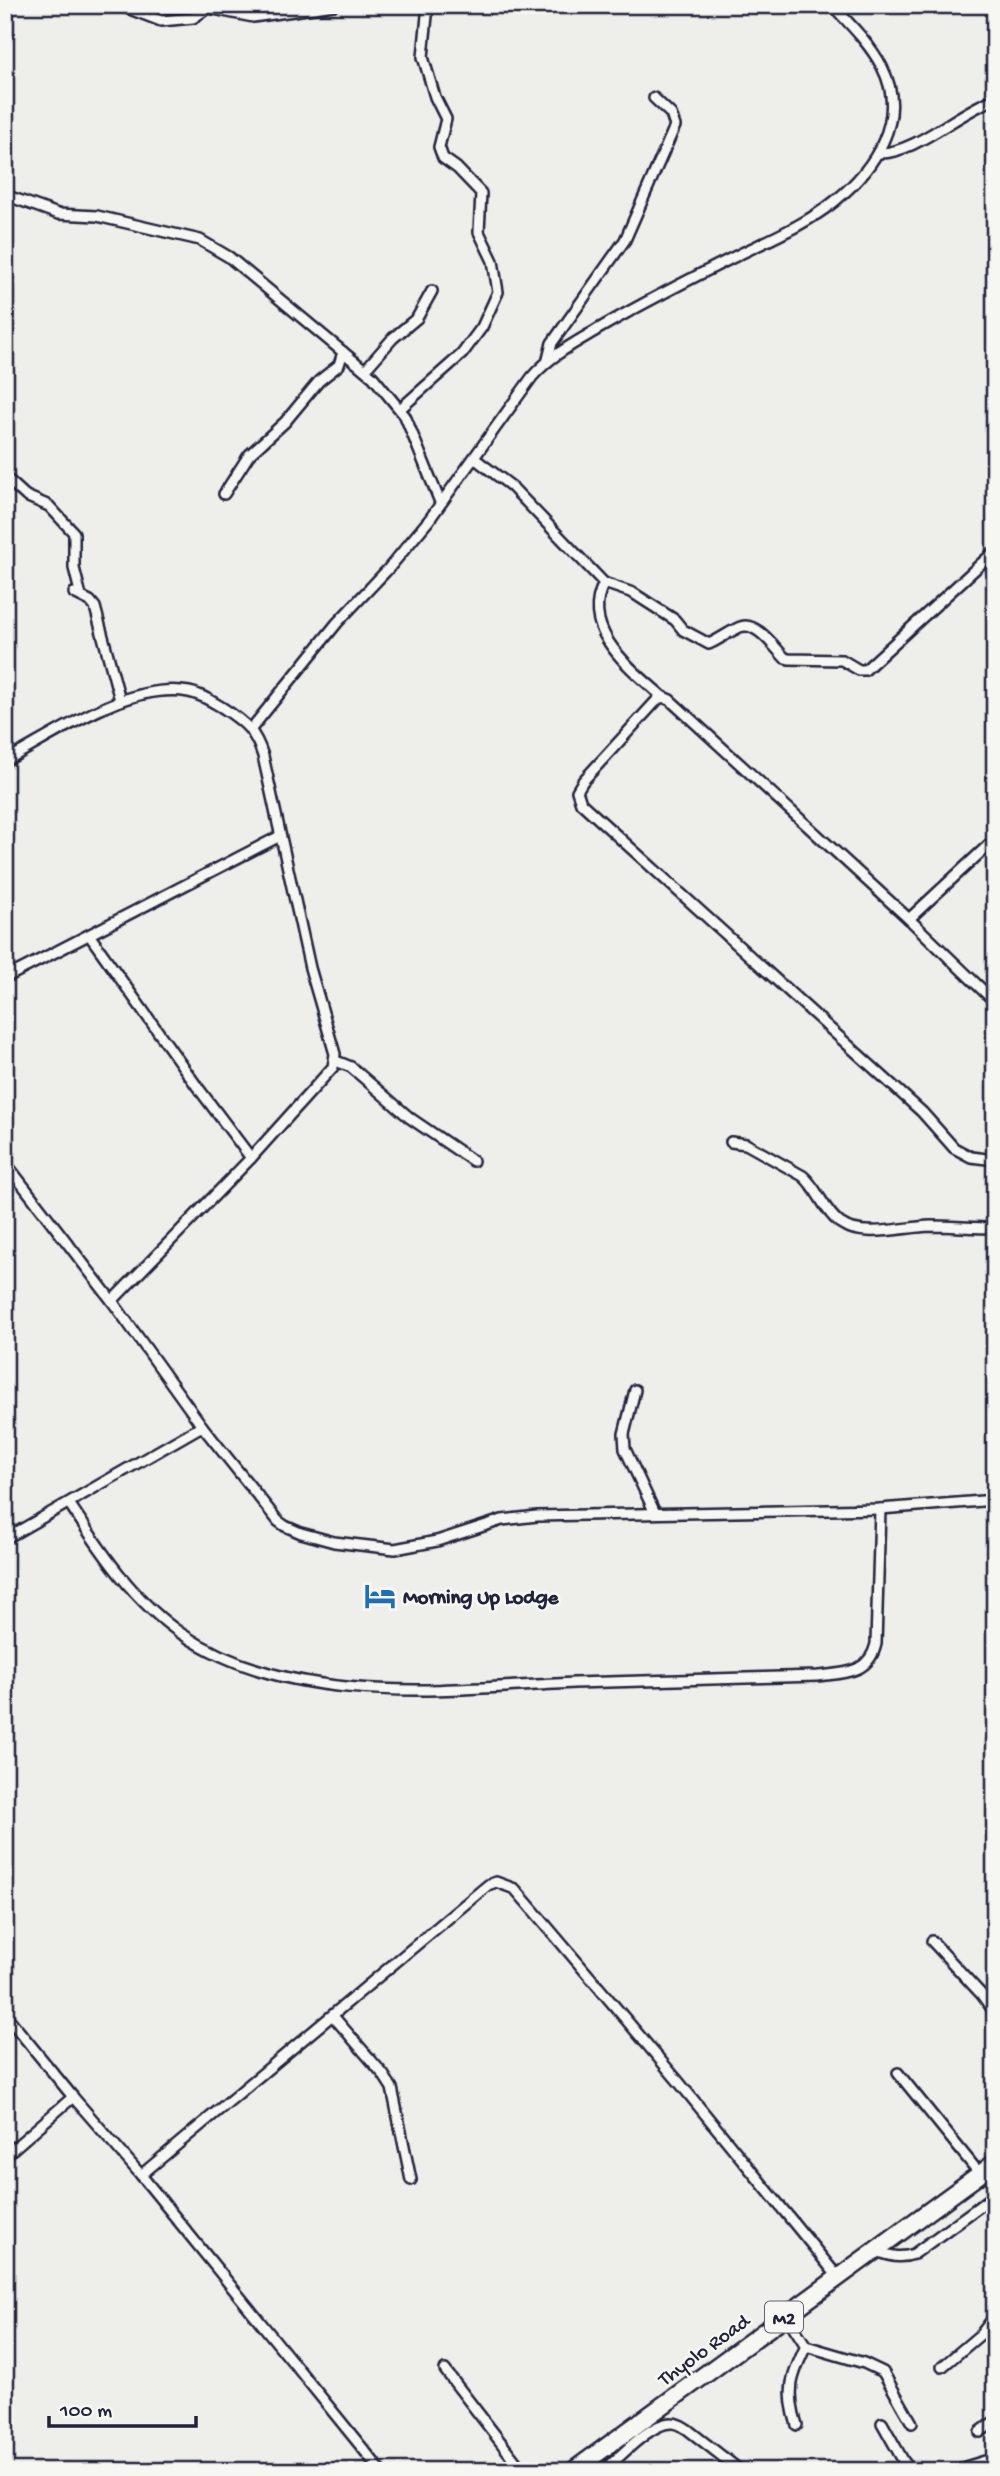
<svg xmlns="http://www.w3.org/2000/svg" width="1000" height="2476" font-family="'Gochi Hand',sans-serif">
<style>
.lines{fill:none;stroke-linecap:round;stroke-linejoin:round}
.minor-casing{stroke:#22223b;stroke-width:14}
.trunk-casing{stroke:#22223b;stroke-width:21}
.minor{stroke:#f6f6f2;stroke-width:9}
.trunk{stroke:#f6f6f2;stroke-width:16}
.labels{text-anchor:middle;stroke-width:5;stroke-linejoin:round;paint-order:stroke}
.shield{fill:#f6f6f2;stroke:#626272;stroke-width:2}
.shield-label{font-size:19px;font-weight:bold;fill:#22223b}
.poi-label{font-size:21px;font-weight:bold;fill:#22223b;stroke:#f6f6f2;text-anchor:start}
.street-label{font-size:21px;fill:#22223b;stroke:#f6f6f2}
</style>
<rect width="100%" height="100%" fill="#eeeeeb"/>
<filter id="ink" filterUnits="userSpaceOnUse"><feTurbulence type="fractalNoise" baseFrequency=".0143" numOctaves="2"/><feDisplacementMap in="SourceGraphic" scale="14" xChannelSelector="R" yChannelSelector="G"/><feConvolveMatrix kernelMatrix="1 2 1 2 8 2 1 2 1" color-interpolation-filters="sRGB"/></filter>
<g filter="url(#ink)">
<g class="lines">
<defs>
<g id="minor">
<path d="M119,5L161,21L193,18L208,8L253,17L334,5"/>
<path d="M878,153C914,155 959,111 995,99"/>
<path d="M5,195L58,214L97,216L200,240L229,257L373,377L405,416L440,502"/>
<path d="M548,359L552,343L625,240L675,126L671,114L654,98"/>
<path d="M365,370L393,338L417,318L432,291"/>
<path d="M400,409L462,354L482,327L498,292L493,261L479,232L481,193L457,168L443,158L439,147L446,119L435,97L423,57L428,5"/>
<path d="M474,458L511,486L604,583L633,593L675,620L683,630L709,644C720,639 729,632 740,627C756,620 775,648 785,658L789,659L842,660L859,670H865L995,551"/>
<path d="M5,477L26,496L49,506L74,533V568L81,596"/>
<path d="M224,494L249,455L285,422L319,381L339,365L343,352"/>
<path d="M604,583C579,630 631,669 663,697"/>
<path d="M74,593L90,601L95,607L120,700"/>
<path d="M251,729L337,623L389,568L429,520L532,377C551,355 575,343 600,328C646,301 694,277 742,253C773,238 808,223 835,201C874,169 909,119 882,67C870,44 850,24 832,5"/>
<path d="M5,761C56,734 129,681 189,692C201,694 213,702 223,708C246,723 255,731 263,756L310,968L335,1054L333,1067L251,1158L112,1301"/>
<path d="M909,919L995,839"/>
<path d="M90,936L196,1085L251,1158"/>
<path d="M5,978L280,836"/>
<path d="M995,1002L909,919L670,700L663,697L658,699L583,781L577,791L581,803L922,1112L954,1148L971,1157L995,1160"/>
<path d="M336,1061L351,1067L410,1118L473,1161"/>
<path d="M731,1142L746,1144L803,1176C818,1189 824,1211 840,1223C862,1239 904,1227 930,1226C951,1226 973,1228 995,1228"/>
<path d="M5,1162L112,1301L202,1426L278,1521L285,1526L301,1533L334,1542L395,1549L437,1541L502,1520L537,1516L880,1509L995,1500"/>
<path d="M635,1390L624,1434L625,1449L655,1513"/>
<path d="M69,1503C100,1550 134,1602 182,1634C294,1709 448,1689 574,1683C656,1680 737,1678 818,1676C844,1673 869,1674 876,1644L880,1509"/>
<path d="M5,1539L202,1426"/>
<path d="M932,1941L982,1995L995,2013"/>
<path d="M5,2014L73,2097L141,2175L381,2471"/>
<path d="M333,2016L383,2074L392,2088L411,2180"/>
<path d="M898,2073L980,2174"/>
<path d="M5,2156L73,2097"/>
<path d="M141,2175L488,1885L496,1882L515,1889L545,1924L678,2081L838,2277"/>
<path d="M876,2251C891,2256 900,2259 914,2254L995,2195"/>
<path d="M786,2315L806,2346L864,2363L883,2372L912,2423"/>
<path d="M942,2367L981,2334L995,2316"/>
<path d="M445,2370L523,2471"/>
<path d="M882,2423L904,2462L912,2471"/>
<path d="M797,2425C786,2391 791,2377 806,2346"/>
<path d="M980,2432L995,2421"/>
<path d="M604,2471C619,2457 652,2422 672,2423C678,2423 682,2426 687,2429L741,2471"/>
<path d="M952,2471L995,2458"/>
</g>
<path id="trunk" d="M573,2471L995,2163"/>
</defs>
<use href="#minor" class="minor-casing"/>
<use href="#trunk" class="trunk-casing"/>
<use href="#minor" class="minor"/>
<use href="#trunk" class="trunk"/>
</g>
</g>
<defs>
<symbol id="hotel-bare" viewBox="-9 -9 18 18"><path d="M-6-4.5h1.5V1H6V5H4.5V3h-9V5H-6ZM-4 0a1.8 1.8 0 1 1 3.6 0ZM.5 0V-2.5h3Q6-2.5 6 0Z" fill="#1f6fb2" stroke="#f6f6f2" stroke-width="2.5" paint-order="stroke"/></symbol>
</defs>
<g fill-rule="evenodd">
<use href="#hotel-bare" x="358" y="1574" width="44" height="44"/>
</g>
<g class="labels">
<rect class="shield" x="765" y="2301.5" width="38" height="31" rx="5"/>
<g class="shield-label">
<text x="784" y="2324">M2</text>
</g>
<g class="poi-label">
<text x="403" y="1603">Morning Up Lodge</text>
</g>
<g class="street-label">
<text transform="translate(703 2349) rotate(-36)" y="7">Thyolo Road</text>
</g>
</g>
<rect width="1000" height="2476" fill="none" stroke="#f6f6f2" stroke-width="28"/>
<rect x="14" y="14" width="972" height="2448" fill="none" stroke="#22223b" stroke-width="2.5" filter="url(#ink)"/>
<path d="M49 2416v10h147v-10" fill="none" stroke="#22223b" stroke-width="3.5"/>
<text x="60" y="2416" font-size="21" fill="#22223b" stroke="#f6f6f2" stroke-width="5" paint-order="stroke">100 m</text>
</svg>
